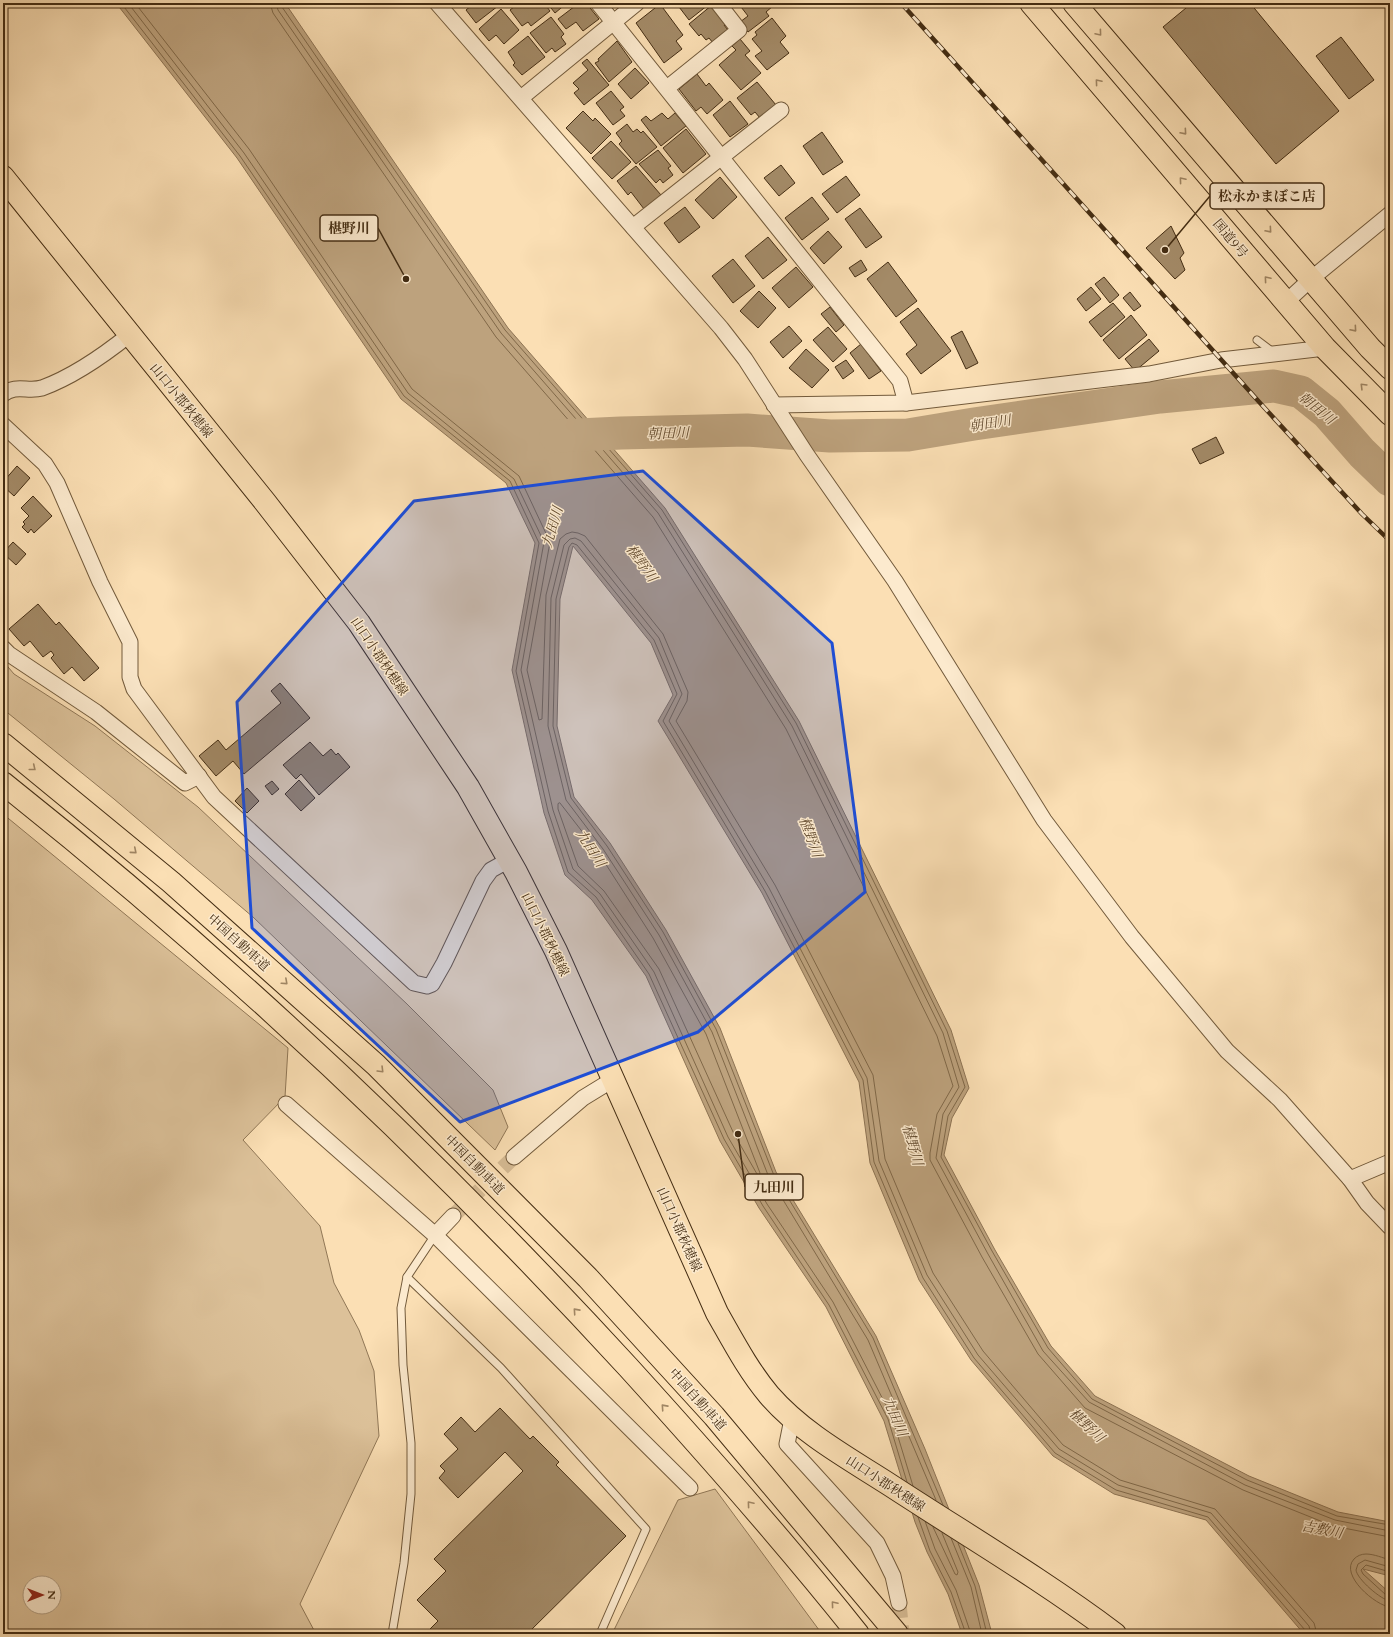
<svg xmlns="http://www.w3.org/2000/svg" width="1393" height="1637" font-family="Cardo,'Noto Serif JP',serif">
<style>
.green{fill:#dcc199;stroke:#907756;fill-rule:evenodd}
.water{fill:#bda27d;stroke:#8d7353}
.lines{fill:none;stroke-linecap:round;stroke-linejoin:round}
.shore{stroke:#806848;stroke-width:1}
.river{stroke:#bda27d;stroke-width:33}
.building{fill:#a38a67;stroke:#442d13}
.minor-tunnel{stroke:#d6bb94;stroke-width:15;stroke-dasharray:15 8;stroke-linecap:butt}
.service-casing{stroke:#725a3b;stroke-width:9}
.minor-casing{stroke:#725a3b;stroke-width:17}
.primary-casing{stroke:#442d13;stroke-width:24}
.trunk-casing{stroke:#442d13;stroke-width:24}
.motorway-casing{stroke:#442d13;stroke-width:24}
.service{stroke:#fceace;stroke-width:7}
.minor{stroke:#fceace;stroke-width:15}
.primary{stroke:#fbdfb4;stroke-width:22}
.trunk{stroke:#fbdfb4;stroke-width:22}
.motorway{stroke:#fbdfb4;stroke-width:22}
.rail-casing{stroke:#442d13;stroke-width:4.5}
.rail{stroke:#fceace;stroke-width:3;stroke-dasharray:9;stroke-linecap:butt}
.oneway{stroke:#a08664}
.marked{fill:#1d4ed8;fill-opacity:0.2;stroke:#1d4ed8;stroke-width:3;stroke-linejoin:round}
.labels{text-anchor:middle;stroke-width:3;stroke-linejoin:round;paint-order:stroke}
.street-label{font-size:13px;fill:#442d13;stroke:#fceace}
.water-label{font-size:14px;font-style:italic;fill:#624a2e;stroke:#fceace}
.leader{fill:none;stroke:#442d13;stroke-width:1.5}
.callout-dot{fill:#442d13;stroke:#fceace;stroke-width:1.5}
.callout{fill:#fceace;stroke:#442d13;stroke-width:1.5}
.callout-label{font-size:14px;text-anchor:middle;font-weight:bold;fill:#442d13}
</style>
<rect width="100%" height="100%" fill="#fbdfb4"/>
<filter id="stains"><feTurbulence type="fractalNoise" baseFrequency=".005" numOctaves="4"/><feColorMatrix values="0 0 0 0 .2 0 0 0 0 .09 0 0 0 0 .02 0 0 0 .5 -.17"/></filter>
<radialGradient id="worn" r=".72"><stop offset=".6" stop-color="#630" stop-opacity="0"/><stop offset="1" stop-color="#630" stop-opacity=".3"/></radialGradient>
<g class="green">
<path d="M3,661L14,674L95,726L198,807L407,1004L493,1090L508,1127L495,1150L253,917L114,799L3,709Z"/>
<path d="M3,814L288,1048L285,1097L243,1140L320,1226L334,1283L359,1330L374,1371L379,1436L300,1604L316,1634H3ZM30,1583H54V1607H30Z"/>
<path d="M715,1489L822,1634H612L678,1500Z"/>
</g>
<path class="water" d="M116,3H285L508,328L665,508L799,721L951,1030L969,1088L952,1118L944,1155L995,1250L1051,1346L1095,1396L1249,1476L1338,1512L1390,1522V1576L1363,1569L1390,1593V1634H1304L1206,1520L1114,1494L1053,1456L971,1360L919,1280L870,1163L859,1082L762,893L658,721L673,695L651,643L573,546L560,599L557,726L574,797L610,843L666,930L720,1028L776,1172L876,1336L925,1449L979,1585L992,1634H962L948,1594L927,1552L915,1522L884,1421L826,1307L759,1208L720,1141L646,976L592,900L565,875L544,813L512,670L535,543L506,483L401,399L237,158Z"/>
<g class="lines">
<g class="shore">
<path d="M121,3L240,156L404,396L510,481L539,543L516,671L548,811L568,872L596,897L649,974L724,1139L763,1206L829,1305L888,1419L907,1482"/>
<path d="M128,3L244,153L408,393L514,479L544,542L521,670L553,810L573,869L600,894L654,972L728,1137L767,1204L833,1302L892,1417L913,1486"/>
<path d="M135,3L249,149L412,389L519,476L550,542L527,670L539,720L542,719L546,595L560,539L566,534L572,532L578,533L585,536L663,634L688,692L687,701L676,721L775,885L873,1075L885,1159L933,1273L983,1351L1063,1445L1120,1480L1215,1509L1314,1623L1317,1634"/>
<path d="M270,3L273,13L496,337L653,517L786,729L937,1036L953,1086L937,1114L930,1153V1160L982,1257L1038,1354L1085,1408L1243,1490L1333,1526L1390,1537"/>
<path d="M276,3L278,10L501,333L658,513L792,726L943,1033L959,1087L943,1114L936,1158L988,1254L1043,1351L1089,1402L1245,1485L1335,1520L1390,1531"/>
<path d="M282,3V7L505,330L662,510L796,723L947,1031L965,1087L948,1116L941,1157L992,1251L1048,1348L1092,1399L1247,1480L1337,1516L1390,1525"/>
<path d="M560,803L598,852L653,938L706,1034L760,1173L759,1175L757,1174L734,1134L659,969L604,891L578,866L558,809V804Z"/>
<path d="M936,1500L868,1340L768,1175L712,1032L659,935L603,849L566,800L548,726L551,598L564,545L570,539L575,538L581,541L659,638L682,694L669,721L769,888L867,1078L879,1161L927,1275L978,1355L1059,1449L1118,1485L1211,1513L1309,1626L1311,1634"/>
<path d="M943,1505L873,1338L773,1173L716,1029L663,932L607,846L571,798L553,726L556,599L569,547L572,543L577,545L654,640L677,694L663,721L765,891L863,1080L874,1162L923,1278L974,1358L1055,1453L1116,1490L1208,1517L1305,1630L1306,1634"/>
<path d="M918,1517L930,1551L951,1592L966,1634"/>
<path d="M925,1521L935,1549L956,1590L971,1634"/>
<path d="M933,1527L955,1574L957,1575L958,1572L942,1533"/>
<path d="M951,1538L971,1587L982,1634"/>
<path d="M958,1543L975,1586L987,1634"/>
<path d="M1390,1560C1383,1558 1374,1554 1366,1554C1361,1554 1357,1556 1354,1559C1339,1575 1376,1606 1390,1607"/>
<path d="M1390,1567L1365,1560L1358,1564L1356,1570C1357,1579 1381,1600 1390,1601"/>
<path d="M1390,1572L1366,1565L1361,1570L1363,1574L1386,1595L1390,1596"/>
</g>
<path class="river" d="M556,436L621,433L747,430L830,436L908,435L974,424L1160,397L1274,386L1301,392L1327,413L1362,453L1390,480"/>
</g>
<g class="building">
<path d="M470,3H496L498,6L476,23L466,10L472,5Z"/>
<path d="M519,3H544L550,11L531,26L528,22L522,26L510,10Z"/>
<path d="M547,3H567L555,13Z"/>
<path d="M579,3H586L599,19L583,31L576,22L566,29L558,19Z"/>
<path d="M676,3H706L708,5L689,20Z"/>
<path d="M738,3H771L773,6L766,12L769,16L748,32L740,22L748,16Z"/>
<path d="M1192,3H1250L1339,111L1276,164L1163,27Z"/>
<path d="M660,4L683,35L676,41L682,49L664,63L636,23Z"/>
<path d="M712,5L726,23L724,25L728,30L713,43L709,38L706,40L701,34L699,36L689,24Z"/>
<path d="M501,9L519,30L504,44L496,35L489,41L479,29Z"/>
<path d="M551,17L564,34L561,37L566,44L555,52L552,48L546,53L530,33Z"/>
<path d="M772,18L786,36L780,42L789,53L767,70L755,56L762,51L752,39L757,35L755,32Z"/>
<path d="M528,36L545,57L522,75L513,65L515,63L508,52Z"/>
<path d="M1341,37L1374,80L1349,99L1316,56Z"/>
<path d="M740,39L750,51L745,55L761,73L741,90L719,65L736,50L732,46Z"/>
<path d="M617,41L632,62L609,82L595,63L599,61L598,59Z"/>
<path d="M587,59L609,85L584,105L574,93L579,89L573,83L588,70L582,63Z"/>
<path d="M635,68L649,83L631,99L618,84Z"/>
<path d="M697,74L706,86L709,83L723,100L707,114L701,107L696,111L679,89Z"/>
<path d="M757,82L776,105L760,118L755,112L751,115L737,98Z"/>
<path d="M611,91L624,107L620,110L625,116L613,125L596,103Z"/>
<path d="M730,101L748,124L730,137L713,115Z"/>
<path d="M583,111L593,121L595,118L611,134L591,154L566,128Z"/>
<path d="M662,113L668,119L675,113L686,126L661,146L641,120L646,116L651,121Z"/>
<path d="M627,124L633,132L637,129L641,133L643,131L657,147L636,164L619,144L622,141L616,133Z"/>
<path d="M686,129L706,154L683,173L663,148Z"/>
<path d="M822,132L843,162L823,175L803,146Z"/>
<path d="M611,141L631,162L612,179L592,158Z"/>
<path d="M658,150L671,166L668,168L673,175L663,183L660,179L656,183L639,164Z"/>
<path d="M781,165L795,183L779,196L764,178Z"/>
<path d="M636,166L661,195L644,209L631,192L628,195L617,181Z"/>
<path d="M846,176L860,195L837,213L822,194Z"/>
<path d="M720,177L737,197L713,219L695,200Z"/>
<path d="M812,197L829,219L802,240L785,218Z"/>
<path d="M685,207L700,227L679,243L664,223Z"/>
<path d="M860,208L882,237L866,248L845,219Z"/>
<path d="M1171,226L1184,253L1180,258L1185,270L1175,279L1146,248Z"/>
<path d="M828,231L842,247L824,264L810,248Z"/>
<path d="M768,237L787,260L763,279L745,256Z"/>
<path d="M733,259L755,286L733,303L712,276Z"/>
<path d="M861,260L867,270L855,277L849,268Z"/>
<path d="M888,262L917,301L896,317L867,279Z"/>
<path d="M796,267L813,287L789,308L772,288Z"/>
<path d="M1104,277L1119,295L1110,303L1095,284Z"/>
<path d="M1091,287L1101,299L1086,311L1077,299Z"/>
<path d="M759,291L776,308L758,328L740,311Z"/>
<path d="M1130,292L1141,306L1134,311L1123,298Z"/>
<path d="M1113,303L1125,317L1101,337L1089,322Z"/>
<path d="M830,307L844,325L836,332L821,314Z"/>
<path d="M918,308L951,351L921,374L906,354L917,345L900,322Z"/>
<path d="M1131,315L1147,335L1119,359L1103,340Z"/>
<path d="M789,326L802,341L783,358L770,342Z"/>
<path d="M828,327L847,349L833,362L813,340Z"/>
<path d="M962,331L978,363L966,369L951,337Z"/>
<path d="M1149,339L1159,351L1135,371L1125,359Z"/>
<path d="M861,344L881,371L869,379L850,353Z"/>
<path d="M806,349L829,370L812,388L789,368Z"/>
<path d="M846,360L854,371L843,379L835,367Z"/>
<path d="M1216,437L1224,453L1200,464L1192,449Z"/>
<path d="M17,466L30,478L14,496L3,486V482Z"/>
<path d="M33,496L52,516L34,533L31,529L28,533L22,527L25,524L23,522L29,516L21,508Z"/>
<path d="M13,542L26,554L16,565L3,553Z"/>
<path d="M38,604L56,625L59,622L99,668L84,681L72,667L64,674L51,658L54,655L51,651L43,657L30,641L24,646L9,629Z"/>
<path d="M280,683L310,718L244,774L233,761L216,776L199,756L218,740L226,750L281,703L271,691Z"/>
<path d="M310,742L323,756L331,749L336,755L338,753L350,767L319,795L301,774L296,779L283,765Z"/>
<path d="M299,780L315,798L301,811L285,794Z"/>
<path d="M272,781L279,789L272,795L265,786Z"/>
<path d="M247,788L259,801L247,813L235,801Z"/>
<path d="M500,1408L530,1439L533,1436L559,1462L556,1465L626,1536L527,1634H425L438,1621L417,1600L446,1571L434,1559L523,1471L505,1452L458,1498L439,1478L445,1471L440,1466L458,1449L444,1434L461,1417L475,1432Z"/>
</g>
<g class="lines">
<g class="minor-tunnel">
<path d="M453,1216L514,1157"/>
<path d="M899,1603L902,1634"/>
</g>
<defs>
<g id="service">
<path d="M1257,340L1273,352"/>
<path d="M407,1277L501,1368L646,1529L600,1634"/>
<path d="M392,1634L404,1563L411,1494V1443L403,1365L401,1308L407,1277L435,1235"/>
</g>
<g id="minor">
<path d="M437,3L721,328L745,359L807,455L895,581L1044,820L1132,937L1227,1051L1280,1100L1350,1179L1367,1203L1390,1227"/>
<path d="M598,3L900,381L906,403"/>
<path d="M667,88L739,30L718,3"/>
<path d="M521,98L637,3"/>
<path d="M633,227L781,110"/>
<path d="M1286,302L1311,279L1390,214"/>
<path d="M3,394C16,384 28,392 42,388C72,377 104,355 129,335"/>
<path d="M774,405L906,403L1149,374L1221,360L1325,348"/>
<path d="M3,425L45,464L57,483L100,582L130,642V677L134,689L214,797L414,983L427,986L432,984L444,963L483,881L491,870L509,860"/>
<path d="M3,648L9,654L96,712L185,783L199,776"/>
<path d="M286,1104L435,1235"/>
<path d="M514,1157L583,1098L614,1079"/>
<path d="M1350,1179L1390,1162"/>
<path d="M453,1216L435,1235L690,1488"/>
<path d="M792,1419L787,1444L877,1543L893,1576L899,1603"/>
</g>
<path id="primary" d="M3,177L265,502L359,623L468,787L516,872L556,951L717,1313C733,1341 748,1370 769,1395C802,1433 848,1458 890,1485C965,1534 1043,1580 1115,1634"/>
<g id="trunk">
<path d="M1031,3L1325,348L1390,414"/>
<path d="M1074,3L1370,348L1390,368"/>
</g>
<g id="motorway">
<path d="M3,744L171,882L376,1065L588,1278L714,1416L897,1634"/>
<path d="M3,783C227,961 435,1157 628,1367C707,1454 785,1542 858,1634"/>
</g>
</defs>
<use href="#service" class="service-casing"/>
<use href="#minor" class="minor-casing"/>
<use href="#primary" class="primary-casing"/>
<use href="#trunk" class="trunk-casing"/>
<use href="#motorway" class="motorway-casing"/>
<use href="#service" class="service"/>
<use href="#minor" class="minor"/>
<use href="#primary" class="primary"/>
<use href="#trunk" class="trunk"/>
<use href="#motorway" class="motorway"/>
<defs>
<path id="rail" d="M901,3L1261,404L1362,514L1390,541"/>
</defs>
<use href="#rail" class="rail-casing"/>
<use href="#rail" class="rail"/>
</g>
<defs><path id="oneway-chevron" d="M-2-3.5L2.5 0L-2 3.5" fill="none" stroke-width="1.6" stroke-linecap="round" stroke-linejoin="round"/></defs>
<g class="oneway">
<use href="#oneway-chevron" transform="translate(1099 33) rotate(50)"/>
<use href="#oneway-chevron" transform="translate(1098 82) rotate(-130)"/>
<use href="#oneway-chevron" transform="translate(1184 132) rotate(49)"/>
<use href="#oneway-chevron" transform="translate(1182 180) rotate(-130)"/>
<use href="#oneway-chevron" transform="translate(1269 230) rotate(49)"/>
<use href="#oneway-chevron" transform="translate(1267 279) rotate(-130)"/>
<use href="#oneway-chevron" transform="translate(1354 329) rotate(49)"/>
<use href="#oneway-chevron" transform="translate(1363 386) rotate(-135)"/>
<use href="#oneway-chevron" transform="translate(33 768) rotate(39)"/>
<use href="#oneway-chevron" transform="translate(134 851) rotate(40)"/>
<use href="#oneway-chevron" transform="translate(285 982) rotate(42)"/>
<use href="#oneway-chevron" transform="translate(381 1070) rotate(45)"/>
<use href="#oneway-chevron" transform="translate(576 1311) rotate(-132)"/>
<use href="#oneway-chevron" transform="translate(664 1407) rotate(-132)"/>
<use href="#oneway-chevron" transform="translate(750 1504) rotate(-130)"/>
<use href="#oneway-chevron" transform="translate(834 1604) rotate(-130)"/>
</g>
<path class="marked" d="M643,471L832,643L865,892L698,1032L460,1122L252,928L237,702L414,501Z"/>
<g class="labels">
<g class="street-label">
<text transform="translate(1231 238) rotate(50)" y="5">国道9号</text>
<text transform="translate(182 400) rotate(51)" y="5">山口小郡秋穂線</text>
<text transform="translate(380 656) rotate(56)" y="5">山口小郡秋穂線</text>
<text transform="translate(546 934) rotate(64)" y="5">山口小郡秋穂線</text>
<text transform="translate(239 942) rotate(42)" y="5">中国自動車道</text>
<text transform="translate(475 1164) rotate(45)" y="5">中国自動車道</text>
<text transform="translate(680 1229) rotate(66)" y="5">山口小郡秋穂線</text>
<text transform="translate(698 1399) rotate(48)" y="5">中国自動車道</text>
<text transform="translate(886 1483) rotate(33)" y="5">山口小郡秋穂線</text>
</g>
<g class="water-label">
<text transform="translate(1317 408) rotate(39)" y="5">朝田川</text>
<text transform="translate(990 423) rotate(-9)" y="5">朝田川</text>
<text transform="translate(668 433) rotate(-2)" y="5">朝田川</text>
<text transform="translate(552 527) rotate(-74)" y="5">九田川</text>
<text transform="translate(642 563) rotate(55)" y="5">椹野川</text>
<text transform="translate(811 837) rotate(70)" y="5">椹野川</text>
<text transform="translate(591 848) rotate(57)" y="5">九田川</text>
<text transform="translate(913 1145) rotate(74)" y="5">椹野川</text>
<text transform="translate(895 1416) rotate(67)" y="5">九田川</text>
<text transform="translate(1087 1425) rotate(43)" y="5">椹野川</text>
<text transform="translate(1322 1529) rotate(11)" y="5">吉敷川</text>
</g>
</g>
<path class="leader" d="M1165 250L1210 196M406 279L378 228M738 1134L745 1187"/>
<g class="callout-dot">
<circle cx="1165" cy="250" r="4"/>
<circle cx="406" cy="279" r="4"/>
<circle cx="738" cy="1134" r="4"/>
</g>
<g class="callout">
<rect x="1210" y="183" width="114" height="26" rx="4"/>
<rect x="320" y="215" width="58" height="26" rx="4"/>
<rect x="745" y="1174" width="58" height="26" rx="4"/>
</g>
<g class="callout-label">
<text x="1267" y="201">松永かまぼこ店</text>
<text x="349" y="233">椹野川</text>
<text x="774" y="1192">九田川</text>
</g>
<rect width="1393" height="1637" fill="none" stroke="#fbdfb4" stroke-width="16"/>
<rect x="4" y="4" width="1385" height="1629" fill="none" stroke="#442d13" stroke-width="2"/>
<rect x="8" y="8" width="1377" height="1621" fill="none" stroke="#442d13"/>
<g transform="translate(42 1595) rotate(90)"><circle r="19" fill="#fceace" stroke="#b29e83"/>
<path d="M0-3L7 15L0 10L-7 15Z" fill="#8f2418"/>
<text y="-6" font-size="11" font-weight="bold" text-anchor="middle" fill="#442d13">N</text>
</g>
<rect width="100%" height="100%" filter="url(#stains)"/>
<rect width="100%" height="100%" fill="url(#worn)"/>
</svg>
